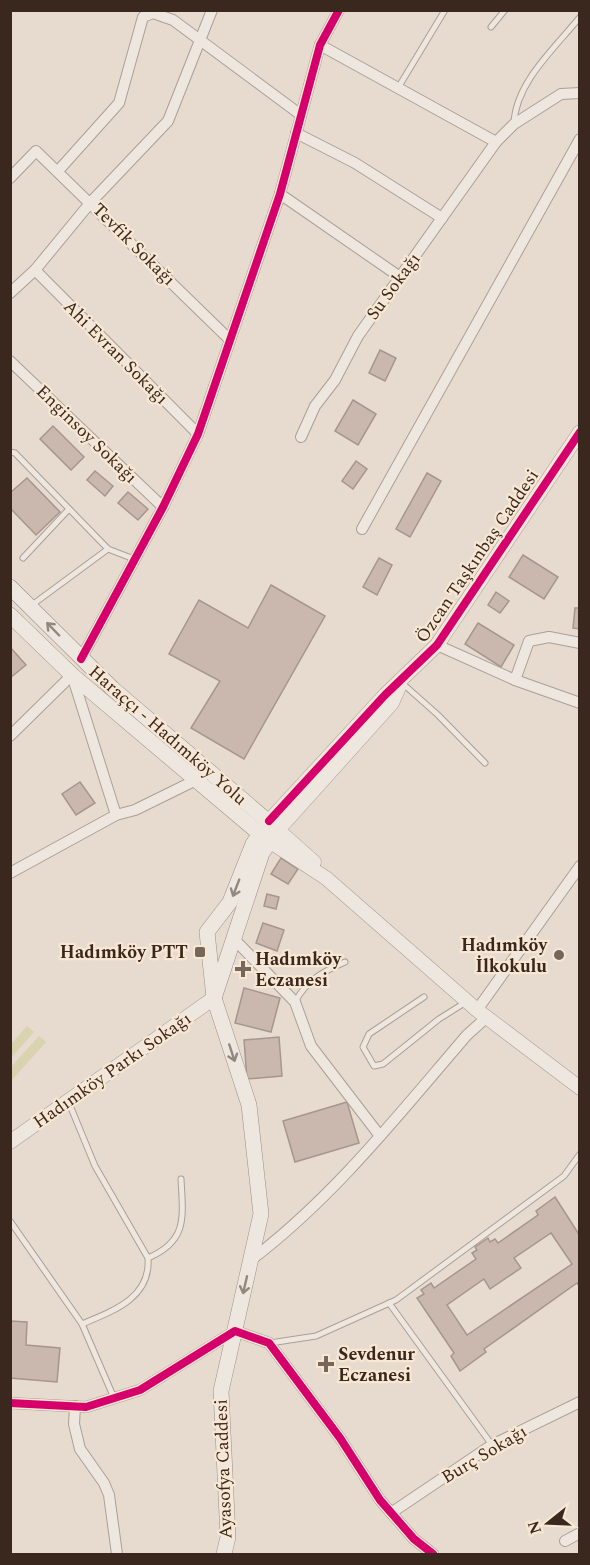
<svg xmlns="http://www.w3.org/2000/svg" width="590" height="1565" font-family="Spectral,serif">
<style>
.green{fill:#d9d3af}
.building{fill:#cab8ae;stroke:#a6968d;stroke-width:1.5;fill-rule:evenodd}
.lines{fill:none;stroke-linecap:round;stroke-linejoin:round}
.service-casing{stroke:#aba096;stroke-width:7}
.minor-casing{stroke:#aba096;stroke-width:12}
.tertiary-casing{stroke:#aba096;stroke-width:15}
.secondary-casing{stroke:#9b9086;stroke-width:16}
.service{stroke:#eee7df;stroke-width:5}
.minor{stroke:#eee7df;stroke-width:10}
.tertiary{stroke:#eee7df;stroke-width:14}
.secondary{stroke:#eee7df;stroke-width:15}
.cycleway-casing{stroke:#f7e7d3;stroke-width:11}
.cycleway{stroke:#d6006c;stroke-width:8}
.oneway{stroke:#94877e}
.poi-dot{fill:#76665c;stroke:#f7e7d3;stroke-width:2}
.labels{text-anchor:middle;stroke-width:4.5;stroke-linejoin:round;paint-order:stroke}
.street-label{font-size:18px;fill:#3a271e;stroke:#f7e7d3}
.poi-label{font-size:18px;font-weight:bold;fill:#3a271e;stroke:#f7e7d3;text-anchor:end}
</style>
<rect width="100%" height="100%" fill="#e6dbce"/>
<g class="green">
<path d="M27,1026L34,1032L11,1058V1044Z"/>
<path d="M39,1036L46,1042L11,1081V1067Z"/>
</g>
<g class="building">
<path d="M380,350L396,358L385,381L369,373Z"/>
<path d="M353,400L376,414L358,445L335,431Z"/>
<path d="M53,426L84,457L71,470L40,439Z"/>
<path d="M356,461L367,469L353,489L342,481Z"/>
<path d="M95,471L113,486L105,496L87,480Z"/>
<path d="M427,473L441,481L410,537L396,529Z"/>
<path d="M27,478L60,512L36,535L10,508V493Z"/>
<path d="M128,492L148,509L138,520L118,503Z"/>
<path d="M523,555L558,577L544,599L509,577Z"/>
<path d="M379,558L392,565L377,595L363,587Z"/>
<path d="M271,585L325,616L244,759L191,728L220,681L169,654L199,600L248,628Z"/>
<path d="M496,592L509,601L500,613L488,605Z"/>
<path d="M575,608H580V629L573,628Z"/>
<path d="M478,623L514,645L501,667L465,644Z"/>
<path d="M10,647L26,665L10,678Z"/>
<path d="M80,782L95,803L76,815L62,794Z"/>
<path d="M281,858L298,869L288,884L271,874Z"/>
<path d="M267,894L279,897L276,909L264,906Z"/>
<path d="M263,923L284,930L277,951L256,943Z"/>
<path d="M244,988L280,998L271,1032L235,1023Z"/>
<path d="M279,1037L282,1076L247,1079L244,1040Z"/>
<path d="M347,1102L359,1143L295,1162L283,1121Z"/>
<path d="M555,1197L580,1236V1287L577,1283L484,1349L486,1352L460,1371L451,1356L454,1353L417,1298L424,1294L421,1290L431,1283L434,1288L476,1259L472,1253L477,1250L475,1247L488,1238L490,1242L495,1239L498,1243L538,1215L536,1211ZM551,1233L572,1264L467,1335L447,1305L484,1279L490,1289L521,1268L514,1258Z"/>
<path d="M10,1321L27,1322L26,1345L60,1348L57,1382L10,1378Z"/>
</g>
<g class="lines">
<defs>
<g id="service">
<path d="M491,27L505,10"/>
<path d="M398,88L445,10"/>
<path d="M514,123C516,82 555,48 580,17"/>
<path d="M10,452L15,453L108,549L134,559"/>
<path d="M23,558L69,509"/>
<path d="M32,605L108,549"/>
<path d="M402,683L438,715L485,763"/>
<path d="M424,997L369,1034L363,1047L374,1066L383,1064L439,1019L466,1002"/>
<path d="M295,1002C307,980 322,972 345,962"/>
<path d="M69,1103L95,1166L148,1258C151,1298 113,1311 82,1324"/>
<path d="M10,1221L82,1324L114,1398"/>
<path d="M148,1258C188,1241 183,1217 181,1179"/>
<path d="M389,1303L492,1445"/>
<path d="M270,1343L316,1336L396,1300L564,1176L580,1154"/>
</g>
<g id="minor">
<path d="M320,45L496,142L514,124L561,94L580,93"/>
<path d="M296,133L355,163L442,218"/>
<path d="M58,171L119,103L143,17L153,13L173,20L301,115"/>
<path d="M10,178L36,151L230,340"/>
<path d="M280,194L400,277"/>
<path d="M35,270L198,434"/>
<path d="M10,293L35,270L91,202L168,121L212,10"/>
<path d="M10,361L163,507"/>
<path d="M301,437L315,406L335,380L358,336L496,142"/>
<path d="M362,529L580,139"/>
<path d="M437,645L515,680L580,703"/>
<path d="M81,659L163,507L198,434L280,194L320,45L339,10"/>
<path d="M515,680L529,641L549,637L580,643"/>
<path d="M10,736L72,675L116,815"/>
<path d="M10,873L116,815L135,810L196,780"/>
<path d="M235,940L295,1002L311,1046L380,1136"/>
<path d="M477,1010L580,866"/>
<path d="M251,1260C334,1197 399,1114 467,1035L487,1017"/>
<path d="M10,1403L86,1407L140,1390L235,1331L269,1343L340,1438L380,1500L414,1539L433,1554"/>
<path d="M75,1406L74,1424L80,1449L104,1483L109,1495L117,1554"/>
<path d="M391,1513L492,1445L580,1402"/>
<path d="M565,1541L580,1533"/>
</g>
<g id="tertiary">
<path d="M269,821L385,695L437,645L580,432"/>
<path d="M269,841L326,878L477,1010L580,1088"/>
<path d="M314,862L278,830L392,703L400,685"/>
<path d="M10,1142L214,998"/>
</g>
<g id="secondary">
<path d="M10,587L113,689L278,830L262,853L215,995"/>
<path d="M10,615L72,675L266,839"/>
<path d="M224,1554L228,1537L221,1391L261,1214L249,1105L214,998L207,932L230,902L253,844L269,821"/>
</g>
</defs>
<use href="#service" class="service-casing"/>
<use href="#minor" class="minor-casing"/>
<use href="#tertiary" class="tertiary-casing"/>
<use href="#secondary" class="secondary-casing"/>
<use href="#service" class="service"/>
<use href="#minor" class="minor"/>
<use href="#tertiary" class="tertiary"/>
<use href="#secondary" class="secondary"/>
<defs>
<g id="cycleway">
<path d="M81,659L163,507L198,434L280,194L320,45L339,10"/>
<path d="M269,821L385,695L437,645L580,432"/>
<path d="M10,1403L86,1407L140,1390L235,1331L269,1343L340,1438L380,1500L414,1539L433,1554"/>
</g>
</defs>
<use href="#cycleway" class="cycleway-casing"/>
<use href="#cycleway" class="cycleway"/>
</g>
<defs><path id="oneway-shaft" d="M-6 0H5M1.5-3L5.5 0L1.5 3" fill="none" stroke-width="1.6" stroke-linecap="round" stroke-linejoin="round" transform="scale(1.5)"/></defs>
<g class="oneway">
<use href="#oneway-shaft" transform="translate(53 629) rotate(-134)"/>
<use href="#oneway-shaft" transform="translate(236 888) rotate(111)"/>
<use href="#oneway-shaft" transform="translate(232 1053) rotate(72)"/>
<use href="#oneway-shaft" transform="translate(245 1285) rotate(103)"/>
</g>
<g class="poi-dot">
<rect x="194" y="946" width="12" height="12" rx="3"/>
<circle cx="559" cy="955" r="6"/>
<path d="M240 960h6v6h6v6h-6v6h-6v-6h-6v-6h6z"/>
<path d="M323 1355h6v6h6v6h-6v6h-6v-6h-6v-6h6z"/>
</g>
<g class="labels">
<g class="street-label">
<text transform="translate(134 244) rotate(45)" y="6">Tevfik Sokağı</text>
<text transform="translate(393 286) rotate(-54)" y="6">Su Sokağı</text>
<text transform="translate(116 352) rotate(45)" y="6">Ahi Evran Sokağı</text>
<text transform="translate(87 434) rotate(44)" y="6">Enginsoy Sokağı</text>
<text transform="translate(477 556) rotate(-56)" y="6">Özcan Taşkınbaş Caddesi</text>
<text transform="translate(168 735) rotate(41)" y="6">Haraççı - Hadımköy Yolu</text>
<text transform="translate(112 1070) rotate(-35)" y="6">Hadımköy Parkı Sokağı</text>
<text transform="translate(484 1454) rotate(-31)" y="6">Burç Sokağı</text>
<text transform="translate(223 1469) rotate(-92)" y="6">Ayasofya Caddesi</text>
</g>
<g class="poi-label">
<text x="547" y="951">Hadımköy<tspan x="547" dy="21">İlkokulu</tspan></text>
<text x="188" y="958">Hadımköy PTT</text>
<text x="255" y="965" text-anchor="start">Hadımköy<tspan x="255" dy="21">Eczanesi</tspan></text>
<text x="338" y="1360" text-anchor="start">Sevdenur<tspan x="338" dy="21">Eczanesi</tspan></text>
</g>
</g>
<rect width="590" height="1565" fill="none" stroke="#3a271e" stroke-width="24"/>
<g transform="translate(548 1523) rotate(252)" stroke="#f7e7d3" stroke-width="4.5" paint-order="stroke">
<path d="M0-4.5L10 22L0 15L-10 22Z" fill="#3a271e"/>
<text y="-9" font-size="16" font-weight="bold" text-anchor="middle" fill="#3a271e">N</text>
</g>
</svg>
